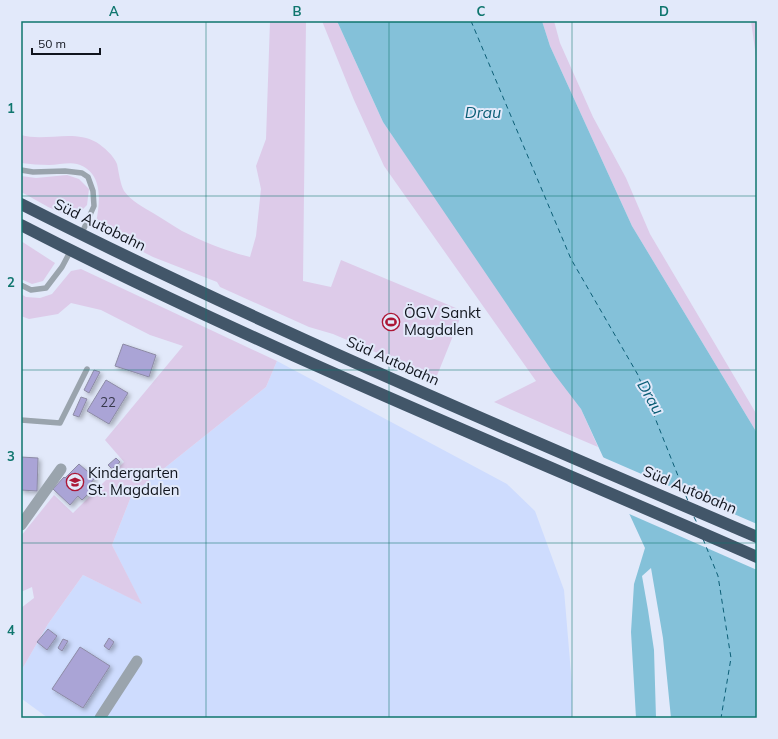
<svg xmlns="http://www.w3.org/2000/svg" width="778" height="739" font-family="Mulish,sans-serif">
<style>
.built{fill:#cedcfe}
.green{fill:#ddcbe9}
.water{fill:#84c1d9}
.pier{fill:#e2e9fa}
.lines{fill:none;stroke-linecap:round;stroke-linejoin:round}
.ferry{stroke:#0c5e76;stroke-width:1;stroke-dasharray:5 4;stroke-linecap:butt}
.building{fill:#aaa4d6;stroke:#8d8ba5;filter:url(#shadow)}
.lane{stroke:#9aa4ad;stroke-width:5.5}
.street{stroke:#9aa4ad;stroke-width:11}
.highway{stroke:#425669;stroke-width:12}
.grid{fill:none;stroke:#0f766e;stroke-width:1;stroke-opacity:0.55}
.labels{text-anchor:middle;stroke-width:4;stroke-linejoin:round;paint-order:stroke}
.number-label{font-size:13px;fill:#37394c}
.street-label{font-size:15px;fill:#11151e;stroke:#e2e9fa}
.poi-label{font-size:15px;fill:#11151e;stroke:#e2e9fa;text-anchor:start}
.water-label{font-size:16px;font-style:italic;fill:#0c5e76;stroke:#e2e9fa}
.neatline{fill:none;stroke:#0f766e;stroke-width:1.5}
.grid-label{font-size:13px;text-anchor:middle;font-weight:bold;fill:#0f766e}
</style>
<defs>
<filter id="shadow"><feDropShadow dx="2.5" dy="2.5" stdDeviation="2" flood-color="#0004"/></filter>
</defs>
<rect width="100%" height="100%" fill="#e2e9fa"/>
<path class="built" d="M277,361L507,484L535,511L564,590L572,685V718H48L22,699L21,671L48,624L83,575L141,603L112,545L132,494L266,387Z"/>
<g class="green">
<path d="M270,21H306L303,281L331,287L341,260L463,311L436,378L333,334L309,327L220,287L217,282L153,257L100,230L96,223C100,202 104,172 77,164C69,162 58,165 49,165C40,165 30,164 21,163V135C45,142 73,129 96,142C104,147 114,156 117,164C119,173 120,183 124,191C131,201 143,207 153,213C163,219 172,225 182,231C204,242 226,251 250,257L256,236L261,189L256,166L266,139Z"/>
<path d="M322,21H337L383,122L581,409L598,447L551,427L494,402L536,381L384,166L354,100Z"/>
<path d="M542,21H554L560,43L593,117L626,178L650,234L757,415V433L632,226L550,46Z"/>
<path d="M751,21H757V64Z"/>
<path d="M67,175L79,179L89,189L87,205L76,216C56,214 39,201 21,192V176L36,178Z"/>
<path d="M21,241L55,263L43,281L32,284L21,279Z"/>
<path d="M81,269L277,361L266,387L132,494L112,545L142,604L83,575L48,624L21,671V608L34,598L32,587L21,592V536L54,495L73,513L124,462L105,440L183,346L150,335L101,310L71,303L58,314L29,319L21,316V294L26,297L40,298L52,294L71,271Z"/>
</g>
<path class="water" d="M337,21H542L550,46L632,226L757,433V718H671L663,638L651,568L642,576L648,610L654,650L656,718H636L631,632L634,584L645,548L581,409L552,371L383,122Z"/>
<path class="pier" d="M600,456L757,524V570L627,513Z"/>
<g class="lines">
<g class="ferry">
<path d="M471,21L571,259L638,375L688,501"/>
<path d="M694,517L698,525"/>
<path d="M703,539L718,576L731,658L721,718"/>
</g>
</g>
<g class="building">
<path d="M123,344L156,355L149,377L115,366Z"/>
<path d="M94,370L100,372L89,393L84,390Z"/>
<path d="M106,380L128,393L109,424L87,411Z"/>
<path d="M81,397L87,399L79,417L73,415Z"/>
<path d="M21,457L38,458L37,491L21,490Z"/>
<path d="M116,458L120,462L112,469L108,465Z"/>
<path d="M79,464L95,478L89,485L93,489L82,500L78,496L70,505L53,489L64,477L65,478Z"/>
<path d="M48,629L57,636L47,650L37,642Z"/>
<path d="M109,638L114,642L109,650L104,646Z"/>
<path d="M63,639L68,641L62,651L58,648Z"/>
<path d="M80,647L110,666L83,708L52,689Z"/>
</g>
<g class="lines">
<g class="lane">
<path d="M21,170L33,172L65,171L82,173L88,177L93,191L94,206L81,235"/>
<path d="M21,285L31,290L46,288L62,267L71,250"/>
<path d="M21,420L60,423L87,369"/>
</g>
<g class="street">
<path d="M21,525L61,469"/>
<path d="M100,718L137,661"/>
</g>
<g class="highway">
<path d="M21,204C261,326 510,431 757,537"/>
<path d="M21,225C260,348 511,449 757,557"/>
</g>
</g>
<path class="grid" d="M206,21V718M389,21V718M572,21V718M21,196H757M21,370H757M21,543H757"/>
<defs>
<symbol id="stadium-ring" viewBox="-11 -11 22 22"><circle r="9.5" fill="#e2e9fa" stroke="#ac1635" stroke-width="1.5"/><path d="M0-5a6.5 5 0 1 0 0 10a6.5 5 0 1 0 0-10ZM-3.5-1.8h7v3.6h-7Z" fill="#ac1635"/></symbol>
<symbol id="school-ring" viewBox="-11 -11 22 22"><circle r="9.5" fill="#e2e9fa" stroke="#ac1635" stroke-width="1.5"/><path d="M0-5L7-2L0 1L-7-2ZM-4 1L0 2.5L4 1V4Q0 6-4 4Z" fill="#ac1635"/></symbol>
</defs>
<g fill-rule="evenodd">
<use href="#stadium-ring" x="381" y="312" width="20" height="20"/>
<use href="#school-ring" x="65" y="472" width="20" height="20"/>
</g>
<g class="labels">
<g class="number-label">
<text x="108" y="407">22</text>
</g>
<g class="street-label">
<text transform="translate(100 225) rotate(26)" y="5">Süd Autobahn</text>
<text transform="translate(393 361) rotate(24)" y="5">Süd Autobahn</text>
<text transform="translate(690 490) rotate(23)" y="5">Süd Autobahn</text>
</g>
<g class="poi-label">
<text x="404" y="318">ÖGV Sankt<tspan x="404" dy="17">Magdalen</tspan></text>
<text x="88" y="478">Kindergarten<tspan x="88" dy="17">St. Magdalen</tspan></text>
</g>
<g class="water-label">
<text x="483" y="118">Drau</text>
<text transform="translate(651 397) rotate(60)" y="6">Drau</text>
</g>
</g>
<rect width="778" height="739" fill="none" stroke="#e2e9fa" stroke-width="44"/>
<path d="M32 48v6h68v-6" fill="none" stroke="#11151e" stroke-width="2"/>
<text x="38" y="48" font-size="12" fill="#11151e" stroke="#e2e9fa" stroke-width="3" paint-order="stroke">50 m</text>
<rect x="22" y="22" width="734" height="695" class="neatline"/>
<g class="grid-label">
<text x="114" y="16">A</text>
<text x="297" y="16">B</text>
<text x="481" y="16">C</text>
<text x="664" y="16">D</text>
<text x="11" y="113">1</text>
<text x="11" y="287">2</text>
<text x="11" y="461">3</text>
<text x="11" y="635">4</text>
</g>
</svg>
